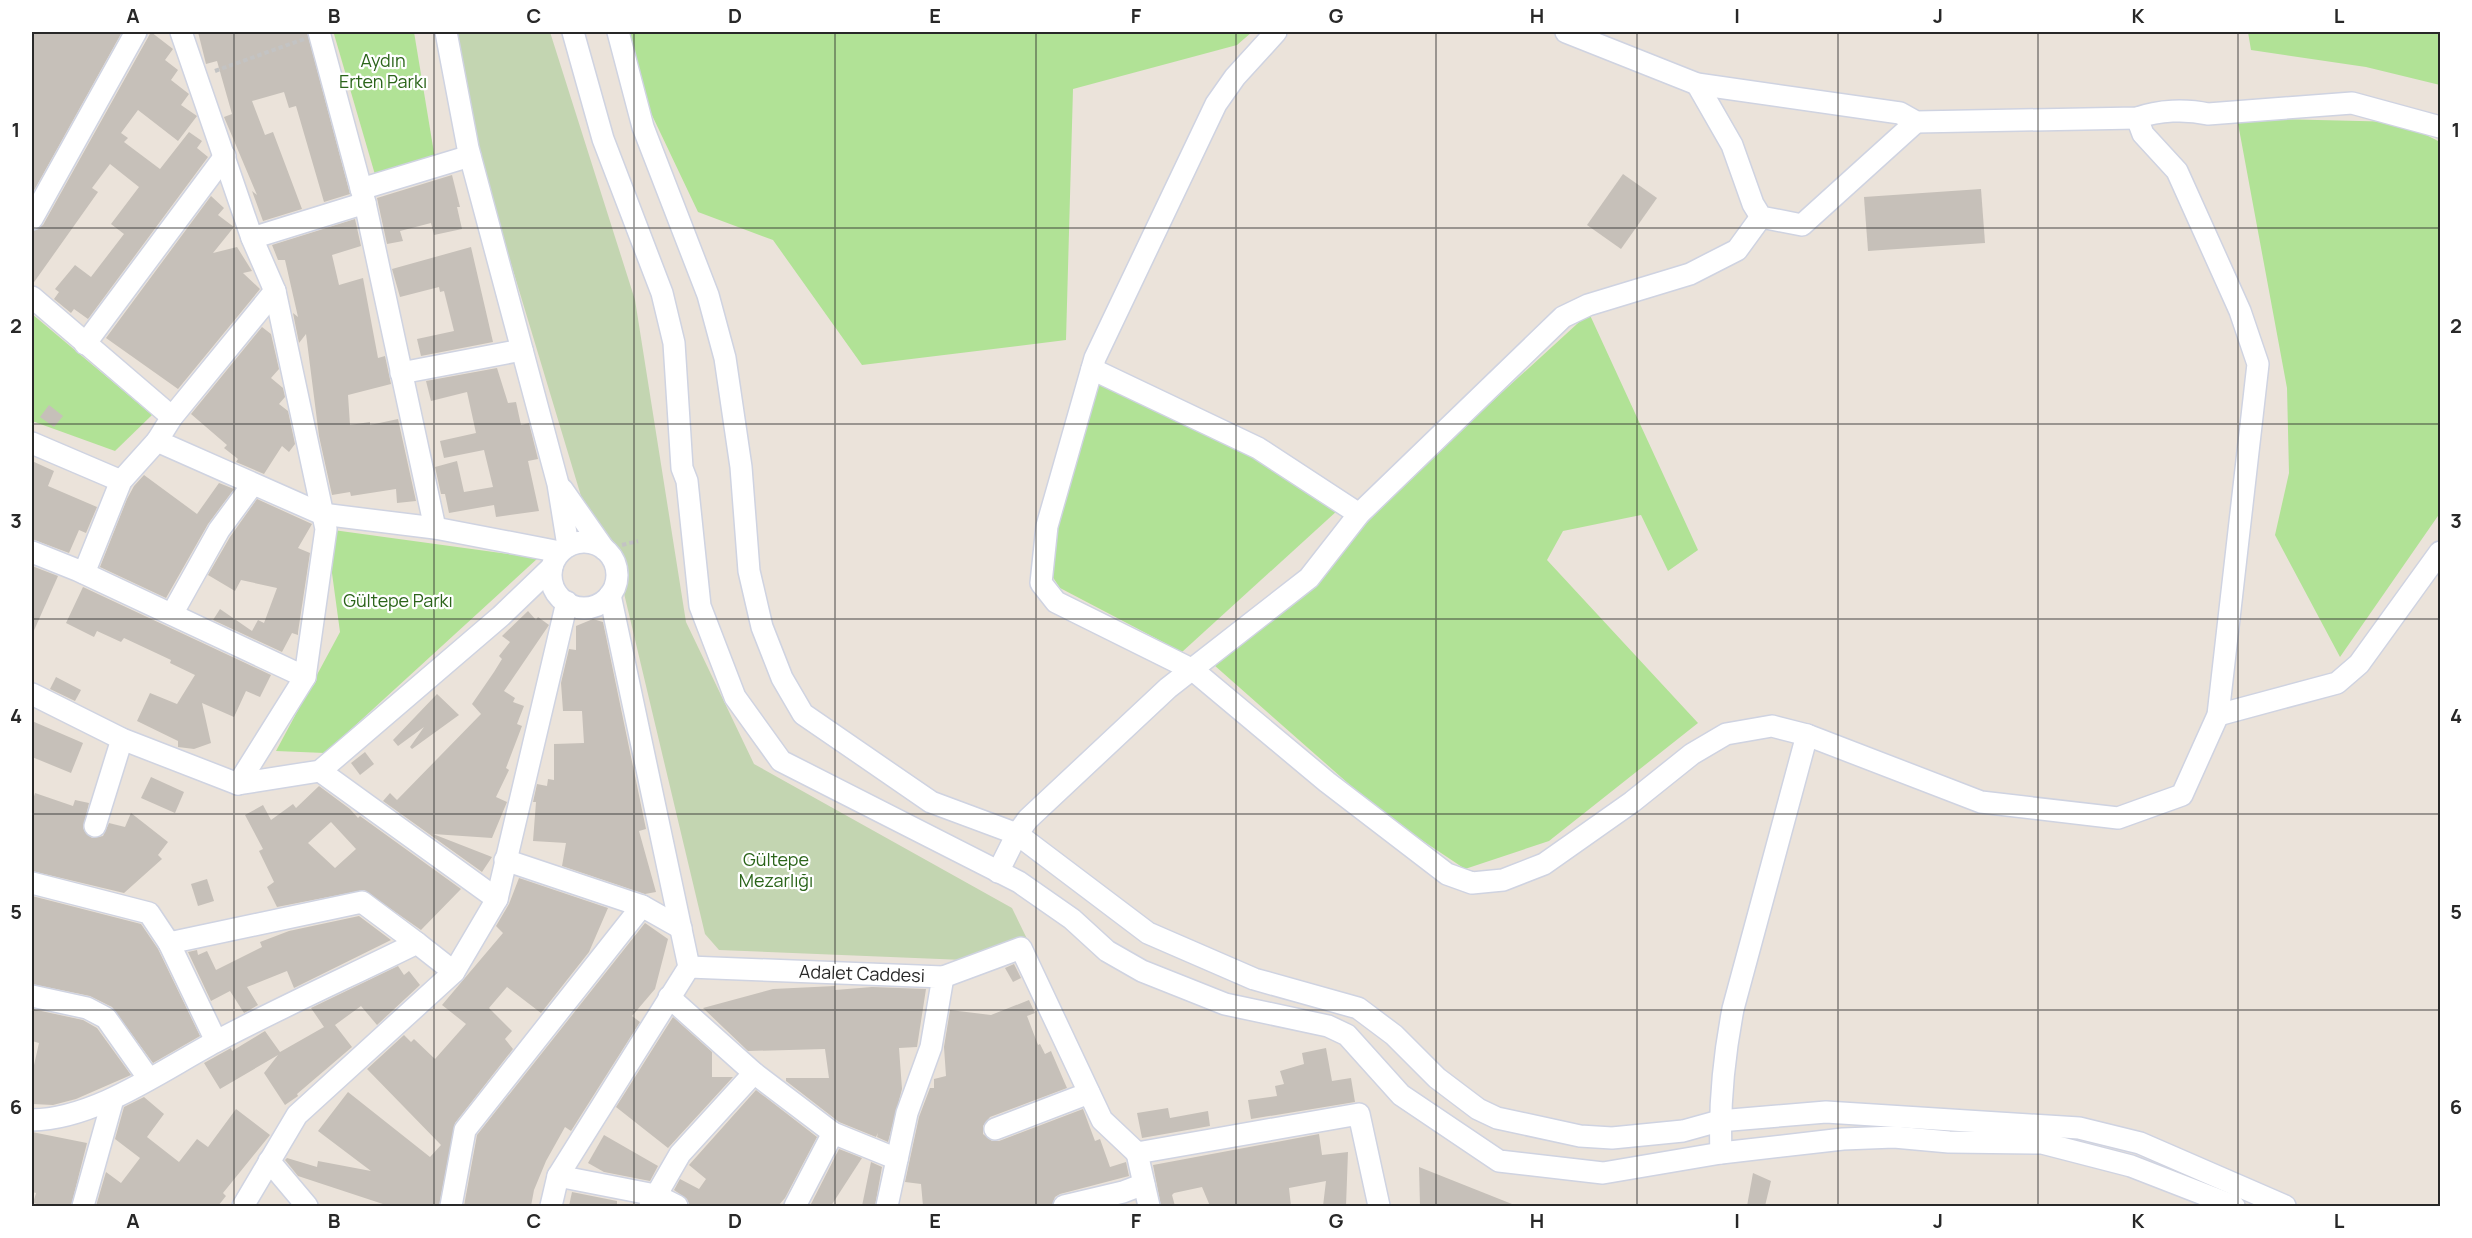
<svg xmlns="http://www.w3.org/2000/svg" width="2472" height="1238" font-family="Manrope,sans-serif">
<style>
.green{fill:#b1e296}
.cemetery{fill:#c3d5b1}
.building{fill:#c6c0b9;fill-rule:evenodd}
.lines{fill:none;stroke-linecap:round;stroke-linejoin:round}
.minor-casing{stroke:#cfd3e1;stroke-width:24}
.path{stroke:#c3c3c3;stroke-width:4;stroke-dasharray:4.5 3;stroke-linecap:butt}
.minor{stroke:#fff;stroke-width:21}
.grid{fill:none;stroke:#282828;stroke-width:1.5;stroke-opacity:0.55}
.labels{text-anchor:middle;stroke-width:4.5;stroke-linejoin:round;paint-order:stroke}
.park-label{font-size:18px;fill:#2b641a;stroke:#fff}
.street-label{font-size:18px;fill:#282828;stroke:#fff}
.neatline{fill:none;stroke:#282828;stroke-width:2}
.grid-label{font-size:20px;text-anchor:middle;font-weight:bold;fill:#282828}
</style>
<rect width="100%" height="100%" fill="#ebe3da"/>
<g class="green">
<path d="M345,32H414L435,159L376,178L334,34Z"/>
<path d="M624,32H1252L1237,45L1073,89L1066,340L862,365L773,240L698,212L641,92Z"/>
<path d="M2248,32H2440V85L2366,67L2251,50Z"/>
<path d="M2237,118L2401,122L2440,142V513L2340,657L2275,535L2289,473L2287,388Z"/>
<path d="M1589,313L1698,550L1668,571L1641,515L1563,531L1547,560L1698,723L1549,841L1465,869L1384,815L1214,665L1318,584L1368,515Z"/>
<path d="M32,314L152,415L115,451L32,421Z"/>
<path d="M1094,376L1261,455L1338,510L1182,652L1060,588L1052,576L1051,551Z"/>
<path d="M326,529L538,558L325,753L276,751L340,632Z"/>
</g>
<path class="cemetery" d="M455,32H550L635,300L686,622L754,764L1012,908L1029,943L964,960L719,950L705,934L613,547L581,496L469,124Z"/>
<g class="building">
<path d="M32,32H122L32,194Z"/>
<path d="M151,32L173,49L165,60L178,70L171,80L189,94L181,105L197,116L178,141L138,110L121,133L128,138L124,142L160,169L189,132L202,141L197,148L208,157L88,319L74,309L71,313L54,299L59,292L55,289L75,265L91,277L124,234L111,224L139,187L110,164L92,188L98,192L32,285V232L43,225Z"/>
<path d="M198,32H307L350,194L324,202L296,106L289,108L284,92L252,101L265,135L273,132L302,209L263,221L252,191L257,195L224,117L232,114L217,61L206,64Z"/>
<path d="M1623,174L1657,198L1621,249L1587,225Z"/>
<path d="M452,175L460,207H457L462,229L434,235L431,223L400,231L403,241L387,244L377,198Z"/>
<path d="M1981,189L1985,243L1868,251L1864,197Z"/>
<path d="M211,196L224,208L218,215L234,227L213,253L237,247L252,271L243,273L260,289L178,389L106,338Z"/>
<path d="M355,219L361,246L332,255L339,285L363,278L378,358L385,356L391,384L348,395L350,425L370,422V425L398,419L416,501L397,503L396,489L351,496L350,492L332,495L319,436L306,334L299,343L293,313L298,317L285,260H278L272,245Z"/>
<path d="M471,247L493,342L421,356L417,339L454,331L444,291L440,292L439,287L400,297L392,269Z"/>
<path d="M262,327L271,334L279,369L271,378L283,388L285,397L279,404L288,411L295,444L289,452L282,446L264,474L236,462L238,459L224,448L227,445L191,414Z"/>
<path d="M497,368L508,403L516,402L521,425L529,423L538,459L528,461L539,511L496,517L494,505L449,513L445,494H441L435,467L457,461L464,492L493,487L484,450L444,458L440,441L476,433L467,392L431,401L426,381Z"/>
<path d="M49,405L63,416L54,427L40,417Z"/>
<path d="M32,461L54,471L48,486L97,507L86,533L79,530L69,553L32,539Z"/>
<path d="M144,475L197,514L219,483L234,489L208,524L166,598L100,567L127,499L134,486Z"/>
<path d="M257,499L312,524L298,548L310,553L298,632V635L292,633L282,652L213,620L220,609L252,631L258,620L264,623L277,588L241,580L235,591L208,575L230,537Z"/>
<path d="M32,566L58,576L32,635Z"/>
<path d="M83,587L271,675L260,697L246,691L234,717L202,703L211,743L194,749L178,747V741L137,721L150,693L177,704L195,675L170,663L171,660L124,638L121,642L97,631L94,637L66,623Z"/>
<path d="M528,611L536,620L538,617L549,625L504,691L515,698L513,702L524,706L517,724L522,726L506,768L509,770L496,797L507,802L492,838L433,834L492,857L482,872L383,801L390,793L397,800L481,714L472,704L494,672L502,659L499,656L510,642L502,636Z"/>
<path d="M593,619L603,622L646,829L639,831L656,892L645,894L562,866L566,843L533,841L536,802H533L537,784L547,786L548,779L554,780V744L584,743L582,711H563L561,683L569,649L576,650V626Z"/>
<path d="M56,677L81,690L75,701L50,689Z"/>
<path d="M437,694L459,715L412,749L410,747L424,727L398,746L393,740Z"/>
<path d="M32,721L83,743L71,773L32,757Z"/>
<path d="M365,752L374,764L360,775L351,763Z"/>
<path d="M151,777L184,792L175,813L141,798Z"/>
<path d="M319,786L350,809L358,818L360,816L461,889L421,930L364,890L277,907L267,887L274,882L259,851L263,849L245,815L263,805L271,820L293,804L296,808ZM331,822L356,849L335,868L308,843Z"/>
<path d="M35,793L73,806L75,800L89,803L83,828L92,838L103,836L109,823L125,827L131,813L168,842L158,855L162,859L124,893L32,871V803Z"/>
<path d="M519,878L608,908L589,952L541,1013L507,987L489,1008L512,1031L505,1039L513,1049L455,1123L439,1206H389L298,1176L285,1160L287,1158L317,1167L318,1161L371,1171L318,1131L348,1092L430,1157L441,1145L367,1069L404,1035L411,1042L414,1039L435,1059L466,1024L442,1005L503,933L496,926L509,904Z"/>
<path d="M207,879L214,901L198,906L191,884Z"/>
<path d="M32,896L141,924L158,949L200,1036L153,1063L112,1007L90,996L32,984Z"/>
<path d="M359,916L391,940L294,988L287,971L247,987L258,1005L244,1013L230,991L211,1001L188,952L197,950L198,955L207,951L216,970L262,947L260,942L289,931Z"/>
<path d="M645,923L668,939L655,989L632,1016L640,1022L571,1131L565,1127L546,1161L534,1190L531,1206H464L477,1135Z"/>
<path d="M1014,964L1021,978L1013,982L1005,968Z"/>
<path d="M398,966L404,975L409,971L420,985L377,1025L361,1006L335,1025L352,1047L297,1094L298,1096L285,1105L264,1073L278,1055L220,1089L204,1063L231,1048L232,1051L265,1031L280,1052L324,1027L311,1008Z"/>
<path d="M835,986V990L872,987L926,989L917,1047L899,1048L902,1089L888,1142L877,1137L878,1133L876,1137L839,1122L786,1081V1078H829L825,1049L748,1051L703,1008L773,989Z"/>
<path d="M1029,1000L1035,1013L1027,1016L1038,1045L1040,1044L1045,1054L1051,1051L1067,1088L990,1117L983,1126V1134L992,1141H999L1083,1109L1095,1141L1100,1139L1110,1167L1126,1162L1129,1176L1060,1194L1055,1197L1052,1206H923L921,1184L905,1182L919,1117L930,1088H934V1079L946,1076L944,1047L950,1010L991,1015Z"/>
<path d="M32,1009L83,1020L97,1028L131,1075L76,1099L53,1105L32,1104V1074L39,1043L32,1041Z"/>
<path d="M673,1017L712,1052V1077H733L668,1148L616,1107Z"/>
<path d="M1326,1048L1332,1081L1351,1078L1355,1102L1251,1119L1248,1100L1277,1096L1275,1086L1284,1084L1280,1071L1304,1064L1302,1053Z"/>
<path d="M756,1090L817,1137L785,1198L778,1206H690L687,1199L674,1190L680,1179L699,1189L706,1179L689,1165Z"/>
<path d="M144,1097L164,1114L147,1137L179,1162L197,1139L208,1147L236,1109L270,1135L223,1193L226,1196L218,1206H96L106,1172L121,1183L140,1158L115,1139L124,1107Z"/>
<path d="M1168,1108L1170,1118L1208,1111L1210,1126L1142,1138L1137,1113Z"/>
<path d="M32,1132L87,1143L71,1206H45L33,1203L36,1193L32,1192Z"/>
<path d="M1319,1134L1322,1155L1348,1152L1346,1206H1323L1326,1181L1289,1188L1291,1206H1210L1202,1187L1174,1193L1172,1195L1175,1206H1161L1153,1165Z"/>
<path d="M604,1135L658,1166L650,1181L604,1172L588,1163Z"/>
<path d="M839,1149L862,1158L831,1206H810Z"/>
<path d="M871,1162L882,1167L875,1206H862Z"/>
<path d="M1419,1167L1517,1206H1420Z"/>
<path d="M1753,1173L1771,1181L1765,1206H1747Z"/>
<path d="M572,1192L617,1201V1206H569Z"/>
</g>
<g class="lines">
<defs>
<g id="minor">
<path d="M319,32L365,203L435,528"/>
<path d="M446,32L468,148L558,484L568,546"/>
<path d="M573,32L603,139L662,293L674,343L682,468L687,481L700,606L735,697L781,761L1019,882L1072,919L1107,951L1142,971L1225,1004L1328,1026L1347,1035L1401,1095L1499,1161L1603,1173L1721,1153L1843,1139L1894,1137L1949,1142L2042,1143L2131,1166L2234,1206"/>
<path d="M618,32L643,127L708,295L725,358L741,467L749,571L762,627L782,678L803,714L931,802L1017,834L1148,933L1254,979L1358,1008L1394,1035L1437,1078L1478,1109L1497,1118L1580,1136L1612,1138L1683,1131L1719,1121L1826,1112L2079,1128L2140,1143L2285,1206"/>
<path d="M1276,32L1235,77L1216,104L1095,358L1047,526L1041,583L1056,602L1193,670L1327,782L1447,874L1472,883L1503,880L1544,864L1632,802L1692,754L1726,734L1772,726L1807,735L1981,802L2118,818L2182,795L2218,715L2258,364L2240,311L2177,171L2143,134L2137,118"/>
<path d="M1566,32L1697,84L1900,113L1916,122L2137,118C2159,110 2186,109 2208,114L2352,103L2440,127"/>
<path d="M1697,84L1732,145L1753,204L1761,217L1802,225L1916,122"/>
<path d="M361,189L470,156"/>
<path d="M32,219L136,32"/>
<path d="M252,238L365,203"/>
<path d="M32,297L172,417L157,441"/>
<path d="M85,344L225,156"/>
<path d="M1092,369L1258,448L1359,514"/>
<path d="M401,373L522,350"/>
<path d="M172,417L275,291"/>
<path d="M32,443L121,481"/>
<path d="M562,489L604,549"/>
<circle cx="584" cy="575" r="33"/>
<path d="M32,552L77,570L305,677L326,529L275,291L252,238L181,32"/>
<path d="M84,573L121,481L157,441L322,514L435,528L560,552"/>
<path d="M172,614L219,530L253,484"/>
<path d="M32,694L122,739L238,784L320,771L501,616L552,567"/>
<path d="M2218,715L2337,683L2359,664L2440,552"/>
<path d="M320,771L497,899"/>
<path d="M238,784L305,677"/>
<path d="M95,826L122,739"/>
<path d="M505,860L642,906"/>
<path d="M998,872L1017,834L1028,819L1168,688L1309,578L1359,514L1563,317L1588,305L1690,274L1737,250L1761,217"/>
<path d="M32,883L149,913L169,943L216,1041"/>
<path d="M169,943L362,902L417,943"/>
<path d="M689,967L943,977L931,1047L907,1113L887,1206"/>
<path d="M943,977L1021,948L1102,1120L1137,1153L1359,1114L1379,1206"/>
<path d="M32,996L87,1008L106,1018L149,1079"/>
<path d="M669,997L754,1073L833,1133L897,1159"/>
<path d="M32,1120C95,1119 161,1071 215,1042C281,1007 350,976 417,943L454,972"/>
<path d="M995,1129L1089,1093"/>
<path d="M1137,1153L1149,1206"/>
<path d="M1721,1153C1719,1104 1724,1056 1733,1009L1807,735"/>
<path d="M269,1161L307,1206"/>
<path d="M558,1176L655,1195L677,1206"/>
<path d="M83,1206L113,1099"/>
<path d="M243,1206L297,1115L454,972L497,899L567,602"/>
<path d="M451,1206L465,1130L642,906L681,928"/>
<path d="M551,1206L558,1176L689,967L610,595"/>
<path d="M650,1206L680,1154L754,1073"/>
<path d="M795,1206L833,1133"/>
<path d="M1064,1206L1123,1192L1144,1184"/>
</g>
</defs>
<use href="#minor" class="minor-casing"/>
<g class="path">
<path d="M215,71L304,39"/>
<path d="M622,545L638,541"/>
</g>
<use href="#minor" class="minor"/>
</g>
<path class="grid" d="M234,32V1206M434,32V1206M634,32V1206M835,32V1206M1036,32V1206M1236,32V1206M1436,32V1206M1637,32V1206M1838,32V1206M2038,32V1206M2238,32V1206M32,228H2440M32,424H2440M32,619H2440M32,814H2440M32,1010H2440"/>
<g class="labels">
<g class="park-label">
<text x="383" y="67">Aydın<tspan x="383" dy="21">Erten Parkı</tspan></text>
<text x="398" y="607">Gültepe Parkı</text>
<text x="776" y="866">Gültepe<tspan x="776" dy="21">Mezarlığı</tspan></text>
</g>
<g class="street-label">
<text transform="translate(862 974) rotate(2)" y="6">Adalet Caddesi</text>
</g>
</g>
<rect width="2472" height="1238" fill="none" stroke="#ffffff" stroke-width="66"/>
<rect x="33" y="33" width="2406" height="1172" class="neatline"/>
<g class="grid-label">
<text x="133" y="23">A</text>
<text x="334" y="23">B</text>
<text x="534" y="23">C</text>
<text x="735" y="23">D</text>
<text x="935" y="23">E</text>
<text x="1136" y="23">F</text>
<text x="1336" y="23">G</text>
<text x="1537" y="23">H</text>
<text x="1737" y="23">I</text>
<text x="1938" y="23">J</text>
<text x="2138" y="23">K</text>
<text x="2339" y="23">L</text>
<text x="16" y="137">1</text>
<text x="2456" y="137">1</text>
<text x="16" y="333">2</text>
<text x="2456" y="333">2</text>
<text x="16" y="528">3</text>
<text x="2456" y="528">3</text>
<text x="16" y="723">4</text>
<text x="2456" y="723">4</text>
<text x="16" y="919">5</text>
<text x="2456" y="919">5</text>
<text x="16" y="1114">6</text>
<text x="2456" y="1114">6</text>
<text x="133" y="1228">A</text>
<text x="334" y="1228">B</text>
<text x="534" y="1228">C</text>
<text x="735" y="1228">D</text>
<text x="935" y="1228">E</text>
<text x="1136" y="1228">F</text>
<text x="1336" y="1228">G</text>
<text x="1537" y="1228">H</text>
<text x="1737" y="1228">I</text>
<text x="1938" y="1228">J</text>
<text x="2138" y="1228">K</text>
<text x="2339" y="1228">L</text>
</g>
</svg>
